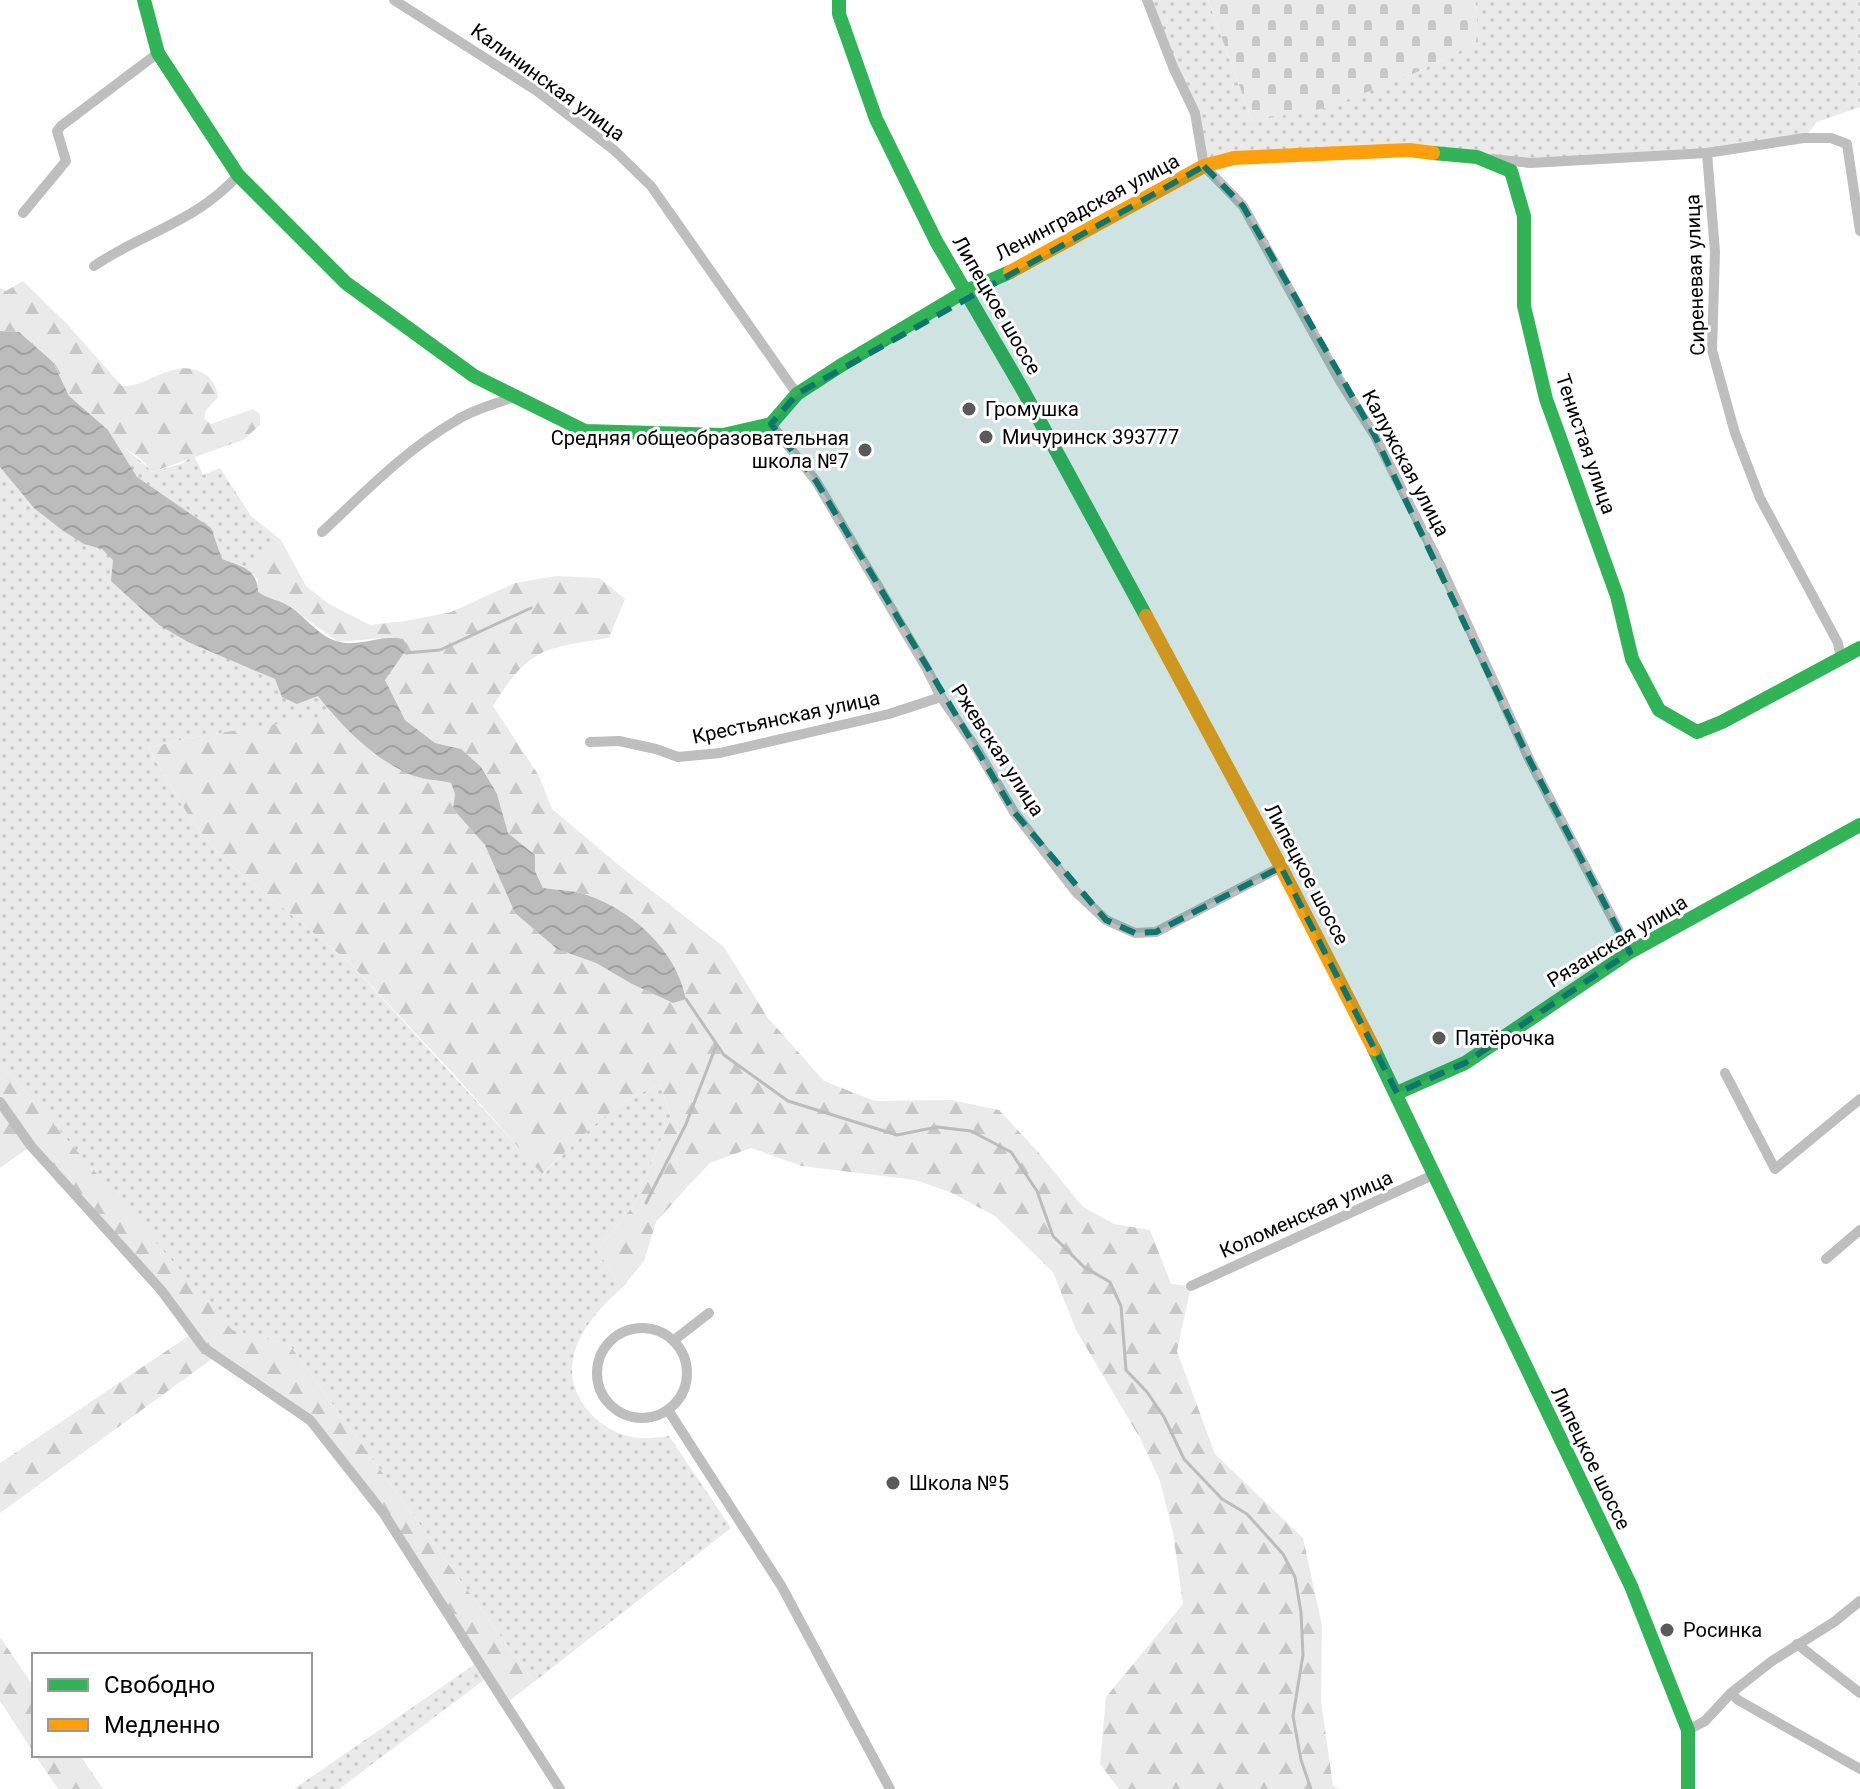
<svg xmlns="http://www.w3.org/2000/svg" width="1860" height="1789" font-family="Roboto,sans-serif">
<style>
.grass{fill:url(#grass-dots)}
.forest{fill:url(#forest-firs)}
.cemetery{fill:url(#cemetery-stones)}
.water{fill:url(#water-waves)}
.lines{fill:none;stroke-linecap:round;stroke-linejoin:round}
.stream{stroke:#bcbcbc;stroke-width:3}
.street{stroke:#bebebe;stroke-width:10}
.fast{stroke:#30b455;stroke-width:14}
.slow{stroke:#ff9f0a;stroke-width:14}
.marked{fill:#0f766e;fill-opacity:0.2;stroke:#0f766e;stroke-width:6;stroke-dasharray:16 10;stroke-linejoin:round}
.poi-dot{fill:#595959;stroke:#fff;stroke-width:3}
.labels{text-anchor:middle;stroke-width:6;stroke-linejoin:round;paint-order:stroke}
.street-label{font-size:20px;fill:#000;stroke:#fff}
.poi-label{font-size:20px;fill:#000;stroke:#fff;text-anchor:start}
</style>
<defs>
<pattern id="grass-dots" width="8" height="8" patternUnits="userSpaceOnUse" patternTransform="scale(2)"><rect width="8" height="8" fill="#eaeaea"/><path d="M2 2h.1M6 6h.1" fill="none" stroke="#c7c7c7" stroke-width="1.8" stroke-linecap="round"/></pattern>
<pattern id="forest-firs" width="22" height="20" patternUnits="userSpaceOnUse" patternTransform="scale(2)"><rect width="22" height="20" fill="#eaeaea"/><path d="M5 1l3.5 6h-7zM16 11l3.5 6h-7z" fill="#c7c7c7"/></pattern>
<pattern id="cemetery-stones" width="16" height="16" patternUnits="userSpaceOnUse" patternTransform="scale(2)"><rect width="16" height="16" fill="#eaeaea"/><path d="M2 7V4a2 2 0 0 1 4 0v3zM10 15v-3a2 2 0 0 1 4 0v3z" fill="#c7c7c7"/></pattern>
<pattern id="water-waves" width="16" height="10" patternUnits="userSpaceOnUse" patternTransform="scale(2)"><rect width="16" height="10" fill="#bcbcbc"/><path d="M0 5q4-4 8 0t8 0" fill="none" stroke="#a0a0a0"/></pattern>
</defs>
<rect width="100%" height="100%" fill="#fff"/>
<g class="grass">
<path d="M1147,0H1208L1252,121L1411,75L1478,42L1475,0H1860V107L1817,122L1804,138L1707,153L1530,163L1409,150L1204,166L1195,113Z"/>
<path d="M0,331L108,430C119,448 138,456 152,472L181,464L194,455L203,475L220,468L251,516L281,540L249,569L333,716L189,738L148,748L188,815L221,857L350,963L543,1174C578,1140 613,1101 660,1085L671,1116L634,1205L597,1250L622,1288C584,1321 550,1367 590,1413C601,1425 616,1434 632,1437C643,1440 657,1437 669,1436L731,1528L534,1682L289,1344L232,1331L12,1076L0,1069Z"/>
<path d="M478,1662L488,1677L339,1789H294Z"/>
</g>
<g class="forest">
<path d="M23,281L68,325L122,386C149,387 172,358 201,372C212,377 216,385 218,397L206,410L204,418L211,424L253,409L260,414V425L243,440L152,472L140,458L115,442L108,430L69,396L53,362L19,332L0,331V288L6,291Z"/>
<path d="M281,540L306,586L329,604L370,625L405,621L451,612L515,583L556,576L599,578L625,599L609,638C545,648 529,647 493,706L539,776L552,809L620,866L724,947L768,1018L824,1081L875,1101L951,1100L999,1110L1038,1152L1083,1207L1114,1224L1150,1230L1171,1284L1191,1286L1177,1351L1215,1454L1303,1538L1322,1626L1321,1701L1333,1786L1340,1789H1119L1100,1764L1106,1697L1183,1604L1173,1533L1160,1481L1140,1438L1076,1330L1053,1272L995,1216L950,1192L915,1180L802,1166L751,1148L710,1163L688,1186L656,1222L644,1261L622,1288L597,1250L634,1205L671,1116L660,1085C613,1101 578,1141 542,1174L461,1082L350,963L221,857L188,815L148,748L189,738L333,715L389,763L416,777L451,783L455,794L453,809L485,845L515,913L557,949L596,963L632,984L673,1003L686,998C676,950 632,911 587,895C573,890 557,890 543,888L535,871V855L508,833L497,794L461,749L435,743L405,720L385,680L394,637L338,642L286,604L270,600L258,592V580L248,569Z"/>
<path d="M0,1069L12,1076L232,1330L289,1344L534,1682L505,1704L384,1514L310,1420L216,1356L0,1513V1463L193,1333L31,1146L0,1168Z"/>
<path d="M0,1637L34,1687V1753L0,1701Z"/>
<path d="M35,1755H80L103,1789H58Z"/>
</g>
<path class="cemetery" d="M1208,0H1475L1478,42L1411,75L1326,108L1252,121Z"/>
<path class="water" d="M0,331L19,332L53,362L69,396L108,430L137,477L211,528L222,559C242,567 257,568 258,592C268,599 278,600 287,605C305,615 319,638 340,642C361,647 382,634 403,639L408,647L385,680L405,720L435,743L461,749L481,767L497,794L508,833L535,855V871L543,888C557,890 573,890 587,895C633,911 676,950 686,999L673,1003L632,984L596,963L557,949L515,913L485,845L453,809L455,794L451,783C439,780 426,780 414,776C377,762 342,727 318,696L297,704L282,697L275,679L188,642L159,625L111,581L113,560L102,549L84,544L62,530L34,508L0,467Z"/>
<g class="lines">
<g class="stream">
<path d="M406,653L440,650L531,608"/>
<path d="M686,999L724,1055L788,1101L897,1135L937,1127L971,1131L1011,1152L1037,1191L1053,1236L1084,1267L1110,1282L1121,1306L1126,1370L1147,1392L1164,1417L1184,1459L1222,1499L1247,1514L1283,1554L1295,1577L1301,1612L1303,1655L1293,1716L1301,1760L1311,1789"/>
<path d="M646,1203L686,1124L716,1046"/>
</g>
<g class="street">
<path d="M394,0L537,91L614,150L651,186L797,394"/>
<path d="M1147,0L1173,67L1195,113L1204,166L1243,206L1340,381L1375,436L1441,567L1530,761L1630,952"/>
<path d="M1707,153L1715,252L1712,350L1735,433L1760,498L1838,643L1841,658"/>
<path d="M1492,159L1530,163L1707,153L1804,138H1831L1847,144L1860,231"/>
<path d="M23,213L66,161L57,131L61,126L158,53"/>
<path d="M94,266C142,233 198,221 238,175"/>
<path d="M771,424L816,481L927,669L941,697L978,751L1014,812L1076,892L1106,920L1135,933L1156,932L1281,867"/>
<path d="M322,532C365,492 405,450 457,420C474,409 497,404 515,396"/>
<path d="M590,742L619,741L656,749L678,757L720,753L889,714L941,697"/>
<path d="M1725,1073L1775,1169L1860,1099"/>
<path d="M0,1102L31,1146L161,1290L204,1348L310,1420L384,1514L560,1789"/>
<path d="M1826,1259L1860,1230"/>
<path d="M1191,1286L1435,1174"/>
<circle cx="642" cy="1373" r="45"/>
<path d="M673,1341L709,1313"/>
<path d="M668,1410L782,1587L890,1789"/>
<path d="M1797,1644L1860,1693"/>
<path d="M1731,1693L1738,1700L1860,1769"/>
<path d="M1688,1730L1705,1721L1731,1693L1772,1661L1834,1622L1860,1601"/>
</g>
<g class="fast">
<path d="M144,0L158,53L238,175L346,283L474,376L585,431L723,435L771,424L797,394L840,366L964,292L1010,272"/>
<path d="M839,0V14L876,119L936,241L1024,392L1146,616"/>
<path d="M1433,153L1477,157L1511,171L1524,216V306L1546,399L1617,596L1632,659L1659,710L1697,732L1722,722L1860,648"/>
<path d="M1374,1049L1631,1586L1688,1730V1789"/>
<path d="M1397,1093L1465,1063L1630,952L1860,825"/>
</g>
<g class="slow">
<path d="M1010,272L1204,166L1234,158L1409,150L1433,153"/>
<path d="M1146,616L1281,867L1374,1049"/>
</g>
</g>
<path class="marked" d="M1204,166L1243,206L1375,436L1530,761L1630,952L1465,1063L1397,1093L1281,867L1156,932L1135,933L1106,920L1014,812L816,481L771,424L797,394Z"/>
<g class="poi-dot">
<circle cx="969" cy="409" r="8"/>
<circle cx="986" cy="437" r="8"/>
<circle cx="865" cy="450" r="8"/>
<circle cx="1439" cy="1038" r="8"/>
<circle cx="893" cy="1483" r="8"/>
<circle cx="1667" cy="1630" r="8"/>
</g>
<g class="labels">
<g class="street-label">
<text transform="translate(548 82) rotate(36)" y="7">Калининская улица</text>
<text transform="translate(1087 207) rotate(-28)" y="7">Ленинградская улица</text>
<text transform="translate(1695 275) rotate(-92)" y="7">Сиреневая улица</text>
<text transform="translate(997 305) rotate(60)" y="7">Липецкое шоссе</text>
<text transform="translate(1586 444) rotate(71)" y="7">Тенистая улица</text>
<text transform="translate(1406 463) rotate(62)" y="7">Калужская улица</text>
<text transform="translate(786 717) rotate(-12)" y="7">Крестьянская улица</text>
<text transform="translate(998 750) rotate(57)" y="7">Ржевская улица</text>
<text transform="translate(1307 874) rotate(62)" y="7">Липецкое шоссе</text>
<text transform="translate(1617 941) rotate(-31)" y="7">Рязанская улица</text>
<text transform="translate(1306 1214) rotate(-24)" y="7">Коломенская улица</text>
<text transform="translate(1591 1458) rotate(64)" y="7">Липецкое шоссе</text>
</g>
<g class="poi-label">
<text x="985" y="416">Громушка</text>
<text x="1002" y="444">Мичуринск 393777</text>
<text x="849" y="445" text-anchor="end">Средняя общеобразовательная<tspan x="849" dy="23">школа №7</tspan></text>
<text x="1455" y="1045">Пятёрочка</text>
<text x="909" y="1490">Школа №5</text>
<text x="1683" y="1637">Росинка</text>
</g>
</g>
<rect x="32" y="1653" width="280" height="104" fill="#ffffff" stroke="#999999" stroke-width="2"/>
<rect x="48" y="1679" width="40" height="12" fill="#30b455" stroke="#999999" stroke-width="2"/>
<text x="104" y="1693" font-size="24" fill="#000000">Свободно</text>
<rect x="48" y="1719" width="40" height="12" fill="#ff9f0a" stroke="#999999" stroke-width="2"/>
<text x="104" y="1733" font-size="24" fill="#000000">Медленно</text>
</svg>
